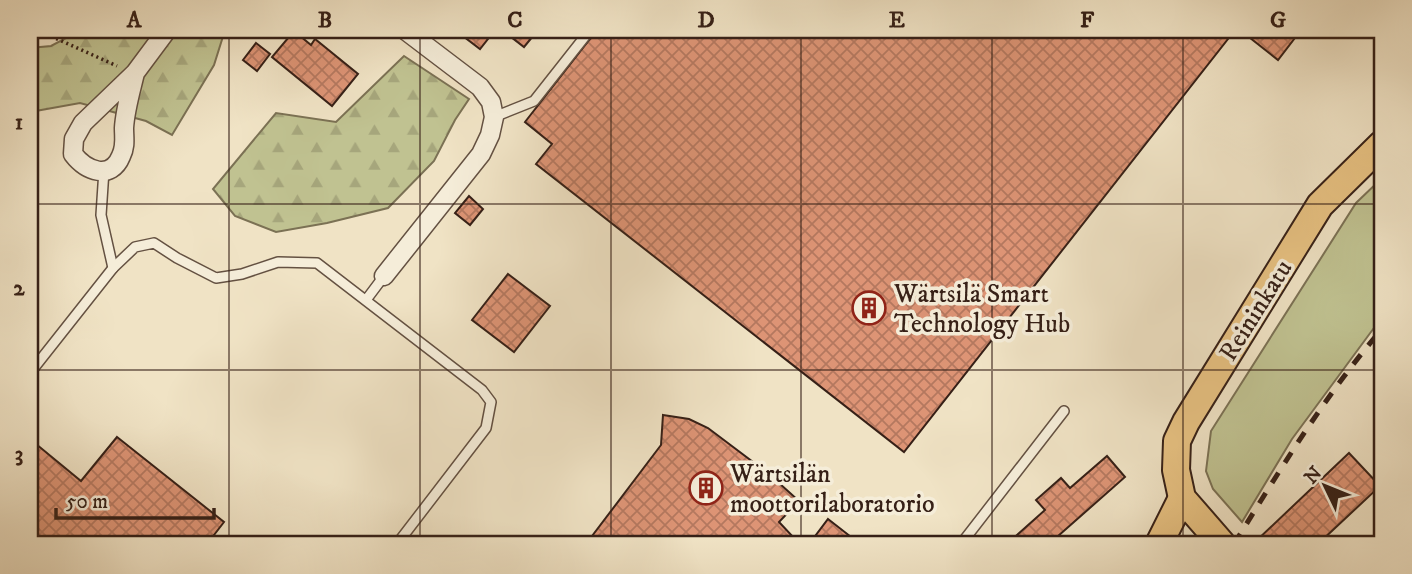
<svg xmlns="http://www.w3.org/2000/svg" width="1412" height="574" font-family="'IM FELL DW Pica',serif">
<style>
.grass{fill:#c0c291;stroke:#7b7154;stroke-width:2}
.forest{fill:url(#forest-firs);stroke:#7b7154;stroke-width:2}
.building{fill:url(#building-cross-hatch);stroke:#362017;stroke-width:2}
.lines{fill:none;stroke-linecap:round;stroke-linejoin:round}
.service-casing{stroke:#645142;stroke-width:12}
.minor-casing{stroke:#645142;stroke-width:21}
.primary-casing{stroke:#362017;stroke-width:30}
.path{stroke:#362017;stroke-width:3.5;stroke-dasharray:2 3.5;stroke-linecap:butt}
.service{stroke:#f5edd9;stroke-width:9}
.minor{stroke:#f5edd9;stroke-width:18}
.primary{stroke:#e8c282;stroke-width:26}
.rail{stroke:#362017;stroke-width:5;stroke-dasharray:12 12;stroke-linecap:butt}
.grid{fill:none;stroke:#362017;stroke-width:2;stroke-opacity:0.55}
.labels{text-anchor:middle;stroke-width:7;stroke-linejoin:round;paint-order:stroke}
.poi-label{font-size:26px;fill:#362017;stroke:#f5edd9;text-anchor:start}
.street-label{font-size:26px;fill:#362017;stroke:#f5edd9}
.neatline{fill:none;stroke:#362017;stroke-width:2.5}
.grid-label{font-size:23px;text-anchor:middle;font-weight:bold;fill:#362017}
</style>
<defs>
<pattern id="forest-firs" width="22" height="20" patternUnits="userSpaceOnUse" patternTransform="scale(1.75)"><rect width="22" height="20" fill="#c0c291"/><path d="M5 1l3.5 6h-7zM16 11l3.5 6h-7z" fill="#a6a67c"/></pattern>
<pattern id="building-cross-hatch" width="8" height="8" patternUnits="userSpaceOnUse" patternTransform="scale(1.75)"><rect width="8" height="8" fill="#dd9475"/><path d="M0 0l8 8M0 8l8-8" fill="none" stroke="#b4785f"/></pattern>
</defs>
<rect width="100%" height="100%" fill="#f0e3c5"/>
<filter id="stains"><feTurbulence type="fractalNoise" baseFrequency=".00286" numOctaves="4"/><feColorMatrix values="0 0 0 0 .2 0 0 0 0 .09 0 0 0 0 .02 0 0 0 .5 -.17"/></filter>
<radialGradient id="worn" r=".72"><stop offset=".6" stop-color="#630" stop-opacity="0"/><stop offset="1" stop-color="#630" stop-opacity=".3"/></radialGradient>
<path class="grass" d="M1382,178V317L1292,439L1242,522L1213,489L1206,471L1211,431L1356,203Z"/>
<g class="forest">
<path d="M72,30H225L214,65L172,135L146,121L80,103L30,112V48L51,46L72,35Z"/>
<path d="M404,56L469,99L455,120L434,161L388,208L327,223L276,232L235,216L213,189L276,113L336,122Z"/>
</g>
<g class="building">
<path d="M455,30H495L480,49Z"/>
<path d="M502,30H538L524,47Z"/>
<path d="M597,30H1235L904,452L536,164L552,144L525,122Z"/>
<path d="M1240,30H1301L1278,60Z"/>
<path d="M294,31L311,45L315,39L358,74L332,106L272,57Z"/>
<path d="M256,43L270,54L257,71L243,60Z"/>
<path d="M469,196L483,209L470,225L455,213Z"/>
<path d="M508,274L550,306L514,352L472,320Z"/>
<path d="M663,415L689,419L708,428L769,474L799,501L779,522L795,539L791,544H586L661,445Z"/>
<path d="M117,437L224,522L207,544H30V439L81,481Z"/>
<path d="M1349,453L1380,486L1318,544H1257L1255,542Z"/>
<path d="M1107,456L1125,477L1049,544H1007L1045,510L1036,500L1061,478L1070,488Z"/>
<path d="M828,519L860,544H812L810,543Z"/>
</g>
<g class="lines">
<defs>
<g id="service">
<path d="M494,117L534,101L590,30"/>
<path d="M104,170L101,215L113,268"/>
<path d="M366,300L384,276"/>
<path d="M30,373L113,268L135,247L154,243L177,258L216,278L242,274L278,262L317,263L482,390L491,402L486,428L397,544"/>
<path d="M961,544L1064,411"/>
</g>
<g id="minor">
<path d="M135,73C131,90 125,110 124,128C124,138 126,146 121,156C111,181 86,171 73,154L74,139L83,123L135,73L167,30"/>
<path d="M384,276L481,154L490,135L494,117L491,102L480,87L405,30"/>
</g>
<g id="primary">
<path d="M1159,544L1182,498"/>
<path d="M1222,544L1182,498L1176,470L1177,441L1186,422L1320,205L1382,144"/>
</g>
</defs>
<use href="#service" class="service-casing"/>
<use href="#minor" class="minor-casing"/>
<use href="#primary" class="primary-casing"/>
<path class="path" d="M30,34L44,33L117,66"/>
<use href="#service" class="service"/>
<use href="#minor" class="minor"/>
<use href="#primary" class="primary"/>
<path class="rail" d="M1234,544C1280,470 1325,395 1382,329"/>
</g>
<path class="grid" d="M229,30V544M420,30V544M611,30V544M801,30V544M992,30V544M1183,30V544M30,204H1382M30,370H1382"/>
<defs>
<symbol id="building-ring" viewBox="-11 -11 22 22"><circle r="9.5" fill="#f5edd9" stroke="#8f2418" stroke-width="1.5"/><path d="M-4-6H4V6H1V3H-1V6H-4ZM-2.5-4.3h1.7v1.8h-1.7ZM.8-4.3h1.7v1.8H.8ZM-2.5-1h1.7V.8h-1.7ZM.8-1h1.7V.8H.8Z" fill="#8f2418"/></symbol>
</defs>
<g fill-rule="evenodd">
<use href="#building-ring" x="850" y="289" width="38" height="38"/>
<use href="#building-ring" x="687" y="469" width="38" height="38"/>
</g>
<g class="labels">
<g class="poi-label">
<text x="894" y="302">Wärtsilä Smart<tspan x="894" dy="30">Technology Hub</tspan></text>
<text x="730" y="482">Wärtsilän<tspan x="730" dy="30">moottorilaboratorio</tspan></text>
</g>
<g class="street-label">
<text transform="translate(1255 310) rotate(-58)" y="9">Reininkatu</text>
</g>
</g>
<rect width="1412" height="574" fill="none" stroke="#f0e3c5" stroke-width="77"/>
<g transform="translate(1325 486) rotate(313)" stroke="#f5edd9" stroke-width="5" paint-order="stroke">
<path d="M0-5L12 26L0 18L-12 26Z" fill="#362017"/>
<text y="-10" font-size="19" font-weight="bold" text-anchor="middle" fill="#362017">N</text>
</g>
<path d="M56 508v10h158v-10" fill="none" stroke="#362017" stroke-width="3.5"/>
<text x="66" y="508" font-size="21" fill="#362017" stroke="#f5edd9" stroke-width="5" paint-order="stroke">50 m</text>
<rect x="38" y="38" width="1336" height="498" class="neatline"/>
<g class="grid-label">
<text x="134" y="27">A</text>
<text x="325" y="27">B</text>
<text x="515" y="27">C</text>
<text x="706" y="27">D</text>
<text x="897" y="27">E</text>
<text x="1087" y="27">F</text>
<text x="1278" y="27">G</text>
<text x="19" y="129">1</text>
<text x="19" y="295">2</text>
<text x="19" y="461">3</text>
</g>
<rect width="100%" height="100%" filter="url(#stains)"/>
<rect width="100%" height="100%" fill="url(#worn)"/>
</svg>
